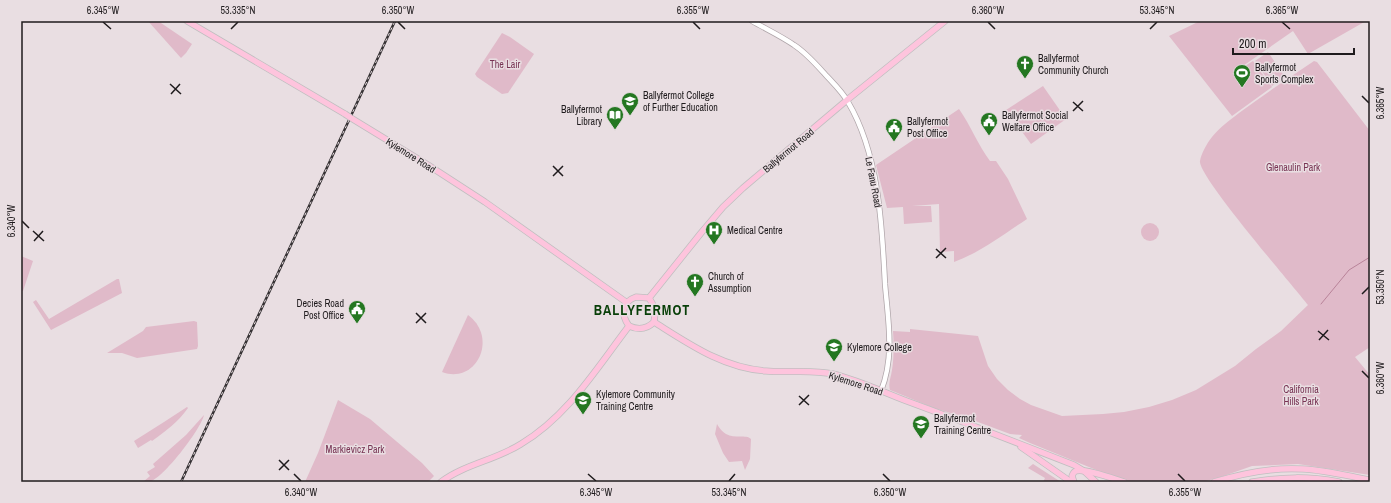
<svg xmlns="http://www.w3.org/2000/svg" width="1391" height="503" font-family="'Archivo Narrow',sans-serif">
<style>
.green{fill:#e0bac9}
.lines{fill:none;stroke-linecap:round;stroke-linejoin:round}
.stream{stroke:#b98399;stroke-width:1}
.minor-casing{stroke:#afa5a9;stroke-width:6}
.major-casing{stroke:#c0bfc0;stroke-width:7}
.minor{stroke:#fff;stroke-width:4.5}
.major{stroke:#fec4dd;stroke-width:5.5}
.rail-casing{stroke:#353133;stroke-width:2.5}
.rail{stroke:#e9dee2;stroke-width:1;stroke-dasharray:3;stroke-linecap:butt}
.major-bridge-casing{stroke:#c0bfc0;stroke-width:7;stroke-linecap:butt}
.major-bridge{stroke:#fec4dd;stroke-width:5.5}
.ticks{fill:none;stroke:#1f1b1d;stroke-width:1.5}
.labels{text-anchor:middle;stroke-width:3;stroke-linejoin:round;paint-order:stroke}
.poi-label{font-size:10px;fill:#1f1b1d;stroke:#e9dee2;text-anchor:start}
.park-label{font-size:10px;fill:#783454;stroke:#e9dee2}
.street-label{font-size:10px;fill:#1f1b1d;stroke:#e9dee2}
.district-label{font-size:14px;font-weight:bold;letter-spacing:1px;fill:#083f08;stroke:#e9dee2}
.neatline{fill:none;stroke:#1f1b1d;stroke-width:1.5}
.ticks-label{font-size:10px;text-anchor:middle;fill:#1f1b1d}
</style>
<rect width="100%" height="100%" fill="#e9dee2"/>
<g class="green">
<path d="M148,21H158L192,44L186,53L181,58Z"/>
<path d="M1200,21H1366L1308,54L1293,31L1230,75L1253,61L1272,87L1232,116L1169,36Z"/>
<path d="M502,33L510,37L534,54L508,93L502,94L477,77L475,74Z"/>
<path d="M1268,52L1285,77L1272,86L1255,61Z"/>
<path d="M1314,61L1317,62L1370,131V347L1355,357L1370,375V475L1298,464L1252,466L1218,478L1202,482H1132L1111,476L1030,443L1019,438L1022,435L1010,434L970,419L934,408L890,390C888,383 891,377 892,370C894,357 894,344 893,331L910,332V329L978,336L988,366L997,379L1008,390L1020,399L1031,405L1062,416L1103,414L1124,412L1149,407L1172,400L1196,390L1235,366L1256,349L1281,331L1308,305C1294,287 1197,175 1200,161C1201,154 1207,143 1212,137C1219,128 1230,120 1239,113C1263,95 1289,78 1314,61Z"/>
<path d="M1043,86L1066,119L1031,144L1006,110Z"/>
<path d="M959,109C971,126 978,145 990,161H996L1008,179L1027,219C1004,234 981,252 954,262V251L940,252L939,204L912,206H931L932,222L904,224L903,207L887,208L876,165Z"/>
<circle cx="1150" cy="232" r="9"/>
<path d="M21,256L33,261L23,291H21Z"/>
<path d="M117,279H119L122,293L51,330L33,302L36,300L49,319Z"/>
<path d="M468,315C499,338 476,385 442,372Z"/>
<path d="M194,321L197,322L198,346L197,349L137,358L122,353H107L143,331L146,327Z"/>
<path d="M338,400L370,419L422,463L434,476L428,482H305L318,453Z"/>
<path d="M187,407L188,408C178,422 166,431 152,441L151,440L138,448L134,441L164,422Z"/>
<path d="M204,415C201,429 163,479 149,482C147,482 145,482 143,482L150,476L147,472L155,467L153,464L186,435Z"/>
<path d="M717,424C719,427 721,431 726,434C735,439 746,434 751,439L750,459L745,470L742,461L729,462L723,453L715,434Z"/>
<path d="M1033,464L1061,482H1043L1045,478L1028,468Z"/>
</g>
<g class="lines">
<path class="stream" d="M1321,304L1349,270L1370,257"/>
<defs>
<path id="minor" d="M752,21C766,29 781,36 794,45C805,52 814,62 823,72C831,81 842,91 848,102C879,154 882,225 885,284C888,320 895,356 881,391"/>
<g id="major">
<path d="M187,21L345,114"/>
<path d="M351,118L428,165L485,202L626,302"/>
<path d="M636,297L649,298C655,306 656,313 654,322C647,329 638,330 629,326C621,315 621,302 636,297Z"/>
<path d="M649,298L701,233L723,207L743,188L847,100L945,21"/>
<path d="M654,322C689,344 723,368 766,371C788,373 811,369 833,374C857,380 881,391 904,400C961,421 1018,443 1074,465L1084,471L1096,482"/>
<path d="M1021,447L1071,482"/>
<path d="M441,482C465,464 496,460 521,444C568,416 596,369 629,326"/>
<path d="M1074,482L1072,476C1073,474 1073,472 1076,471C1085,468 1114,479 1124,482"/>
<path d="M1214,482C1243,473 1272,467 1303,469C1325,470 1348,476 1370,480"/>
<path d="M1252,482C1285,477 1306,476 1339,482"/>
</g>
</defs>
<use href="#minor" class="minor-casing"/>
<use href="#major" class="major-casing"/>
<use href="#minor" class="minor"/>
<use href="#major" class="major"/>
<defs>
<path id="rail" d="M181,482L395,21"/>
</defs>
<use href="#rail" class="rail-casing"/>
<use href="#rail" class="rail"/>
<defs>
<path id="major-bridge" d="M345,114L351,118"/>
</defs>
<use href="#major-bridge" class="major-bridge-casing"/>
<use href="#major-bridge" class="major-bridge"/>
</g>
<path class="ticks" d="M103,22L111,29M398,22L405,29M693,22L700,29M988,22L995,29M1282,22L1290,29M231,29L238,22M1150,29L1157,22M170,84L181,94M171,94L180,84M1362,96L1369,103M1073,102L1083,111M1073,111L1083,101M553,166L563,176M553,176L563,166M22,221L29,228M33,231L44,241M34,241L43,231M936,249L946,258M936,258L946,248M1362,294L1369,287M416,313L426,323M416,323L426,313M1318,331L1329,340M1319,340L1328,330M1362,371L1369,378M799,396L809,405M799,405L809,395M279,460L289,470M279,470L289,460M294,474L301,481M588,474L596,481M883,474L890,481M1178,474L1185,481M729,481L735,474"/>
<defs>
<symbol id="church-pin" viewBox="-11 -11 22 30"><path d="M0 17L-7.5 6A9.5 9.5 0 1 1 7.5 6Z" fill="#247721" stroke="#e9dee2"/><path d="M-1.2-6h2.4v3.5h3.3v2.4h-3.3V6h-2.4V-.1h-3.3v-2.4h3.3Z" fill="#fff"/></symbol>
<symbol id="stadium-pin" viewBox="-11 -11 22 30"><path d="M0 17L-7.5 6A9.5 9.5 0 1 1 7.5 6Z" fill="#247721" stroke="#e9dee2"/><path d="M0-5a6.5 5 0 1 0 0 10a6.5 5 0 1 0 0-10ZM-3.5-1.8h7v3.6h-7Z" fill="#fff"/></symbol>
<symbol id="university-pin" viewBox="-11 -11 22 30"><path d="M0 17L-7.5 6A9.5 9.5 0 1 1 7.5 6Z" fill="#247721" stroke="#e9dee2"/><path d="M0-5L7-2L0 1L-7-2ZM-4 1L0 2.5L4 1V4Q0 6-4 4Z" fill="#fff"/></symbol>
<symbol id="library-pin" viewBox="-11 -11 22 30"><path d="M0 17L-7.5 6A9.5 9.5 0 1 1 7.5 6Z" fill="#247721" stroke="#e9dee2"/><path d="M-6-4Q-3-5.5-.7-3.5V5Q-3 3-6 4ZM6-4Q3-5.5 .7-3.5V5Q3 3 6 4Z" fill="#fff"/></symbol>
<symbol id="civic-pin" viewBox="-11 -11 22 30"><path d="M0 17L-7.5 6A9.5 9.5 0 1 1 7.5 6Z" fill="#247721" stroke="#e9dee2"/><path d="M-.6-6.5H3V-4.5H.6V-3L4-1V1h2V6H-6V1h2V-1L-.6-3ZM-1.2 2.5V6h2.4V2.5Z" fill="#fff"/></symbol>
<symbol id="hospital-pin" viewBox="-11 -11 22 30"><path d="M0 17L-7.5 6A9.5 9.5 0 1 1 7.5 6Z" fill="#247721" stroke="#e9dee2"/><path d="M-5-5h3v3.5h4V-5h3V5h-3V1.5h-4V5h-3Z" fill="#fff"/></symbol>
</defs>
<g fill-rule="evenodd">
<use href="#church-pin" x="1015" y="54" width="20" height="27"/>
<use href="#stadium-pin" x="1232" y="63" width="20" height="27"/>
<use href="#university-pin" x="620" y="91" width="20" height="27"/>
<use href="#library-pin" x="605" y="105" width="20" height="27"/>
<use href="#civic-pin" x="979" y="111" width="20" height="27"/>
<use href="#civic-pin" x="884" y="117" width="20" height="27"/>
<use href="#hospital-pin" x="704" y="220" width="20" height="27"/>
<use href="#church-pin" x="685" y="272" width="20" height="27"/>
<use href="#civic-pin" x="347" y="299" width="20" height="27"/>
<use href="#university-pin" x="824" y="337" width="20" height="27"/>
<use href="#university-pin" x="573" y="390" width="20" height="27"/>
<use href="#university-pin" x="911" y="414" width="20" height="27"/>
</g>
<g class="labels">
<g class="poi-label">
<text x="1038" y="62">Ballyfermot<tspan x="1038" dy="12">Community Church</tspan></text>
<text x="1255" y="71">Ballyfermot<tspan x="1255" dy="12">Sports Complex</tspan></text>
<text x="643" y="99">Ballyfermot College<tspan x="643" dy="12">of Further Education</tspan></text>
<text x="602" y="113" text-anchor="end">Ballyfermot<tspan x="602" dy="12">Library</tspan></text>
<text x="1002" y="119">Ballyfermot Social<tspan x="1002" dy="12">Welfare Office</tspan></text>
<text x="907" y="125">Ballyfermot<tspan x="907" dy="12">Post Office</tspan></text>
<text x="727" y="234">Medical Centre</text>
<text x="708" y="280">Church of<tspan x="708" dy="12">Assumption</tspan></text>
<text x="344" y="307" text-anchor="end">Decies Road<tspan x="344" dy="12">Post Office</tspan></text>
<text x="847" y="351">Kylemore College</text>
<text x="596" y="398">Kylemore Community<tspan x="596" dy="12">Training Centre</tspan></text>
<text x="934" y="422">Ballyfermot<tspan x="934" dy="12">Training Centre</tspan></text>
</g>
<g class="park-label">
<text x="505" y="68">The Lair</text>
<text x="1293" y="171">Glenaulin Park</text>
<text x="1301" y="393">California<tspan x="1301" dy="12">Hills Park</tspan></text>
<text x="355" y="453">Markievicz Park</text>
</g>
<g class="street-label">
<text transform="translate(788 150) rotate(-40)" y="4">Ballyfermot Road</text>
<text transform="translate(411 155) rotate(32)" y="4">Kylemore Road</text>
<text transform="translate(874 182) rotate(79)" y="4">Le Fanu Road</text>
<text transform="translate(856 383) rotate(18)" y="4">Kylemore Road</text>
</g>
<g class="district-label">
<text x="642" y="315">BALLYFERMOT</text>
</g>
</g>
<rect width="1391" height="503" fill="none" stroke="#e9dee2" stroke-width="44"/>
<path d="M1233 48v6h121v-6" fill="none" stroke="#1f1b1d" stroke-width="2"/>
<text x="1239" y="48" font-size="12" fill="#1f1b1d" stroke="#e9dee2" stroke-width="3" paint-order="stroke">200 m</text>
<rect x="22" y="22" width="1347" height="459" class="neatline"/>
<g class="ticks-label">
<text x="103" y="14">6.345°W</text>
<text x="238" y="14">53.335°N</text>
<text x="398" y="14">6.350°W</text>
<text x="693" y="14">6.355°W</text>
<text x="988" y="14">6.360°W</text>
<text x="1157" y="14">53.345°N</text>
<text x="1282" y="14">6.365°W</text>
<text transform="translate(1380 103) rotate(-90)" y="4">6.365°W</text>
<text transform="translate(11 221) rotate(-90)" y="4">6.340°W</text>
<text transform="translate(1380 287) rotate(-90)" y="4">53.350°N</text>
<text transform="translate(1380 378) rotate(-90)" y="4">6.360°W</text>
<text x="301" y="496">6.340°W</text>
<text x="596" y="496">6.345°W</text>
<text x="729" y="496">53.345°N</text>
<text x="890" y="496">6.350°W</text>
<text x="1185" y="496">6.355°W</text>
</g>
</svg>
